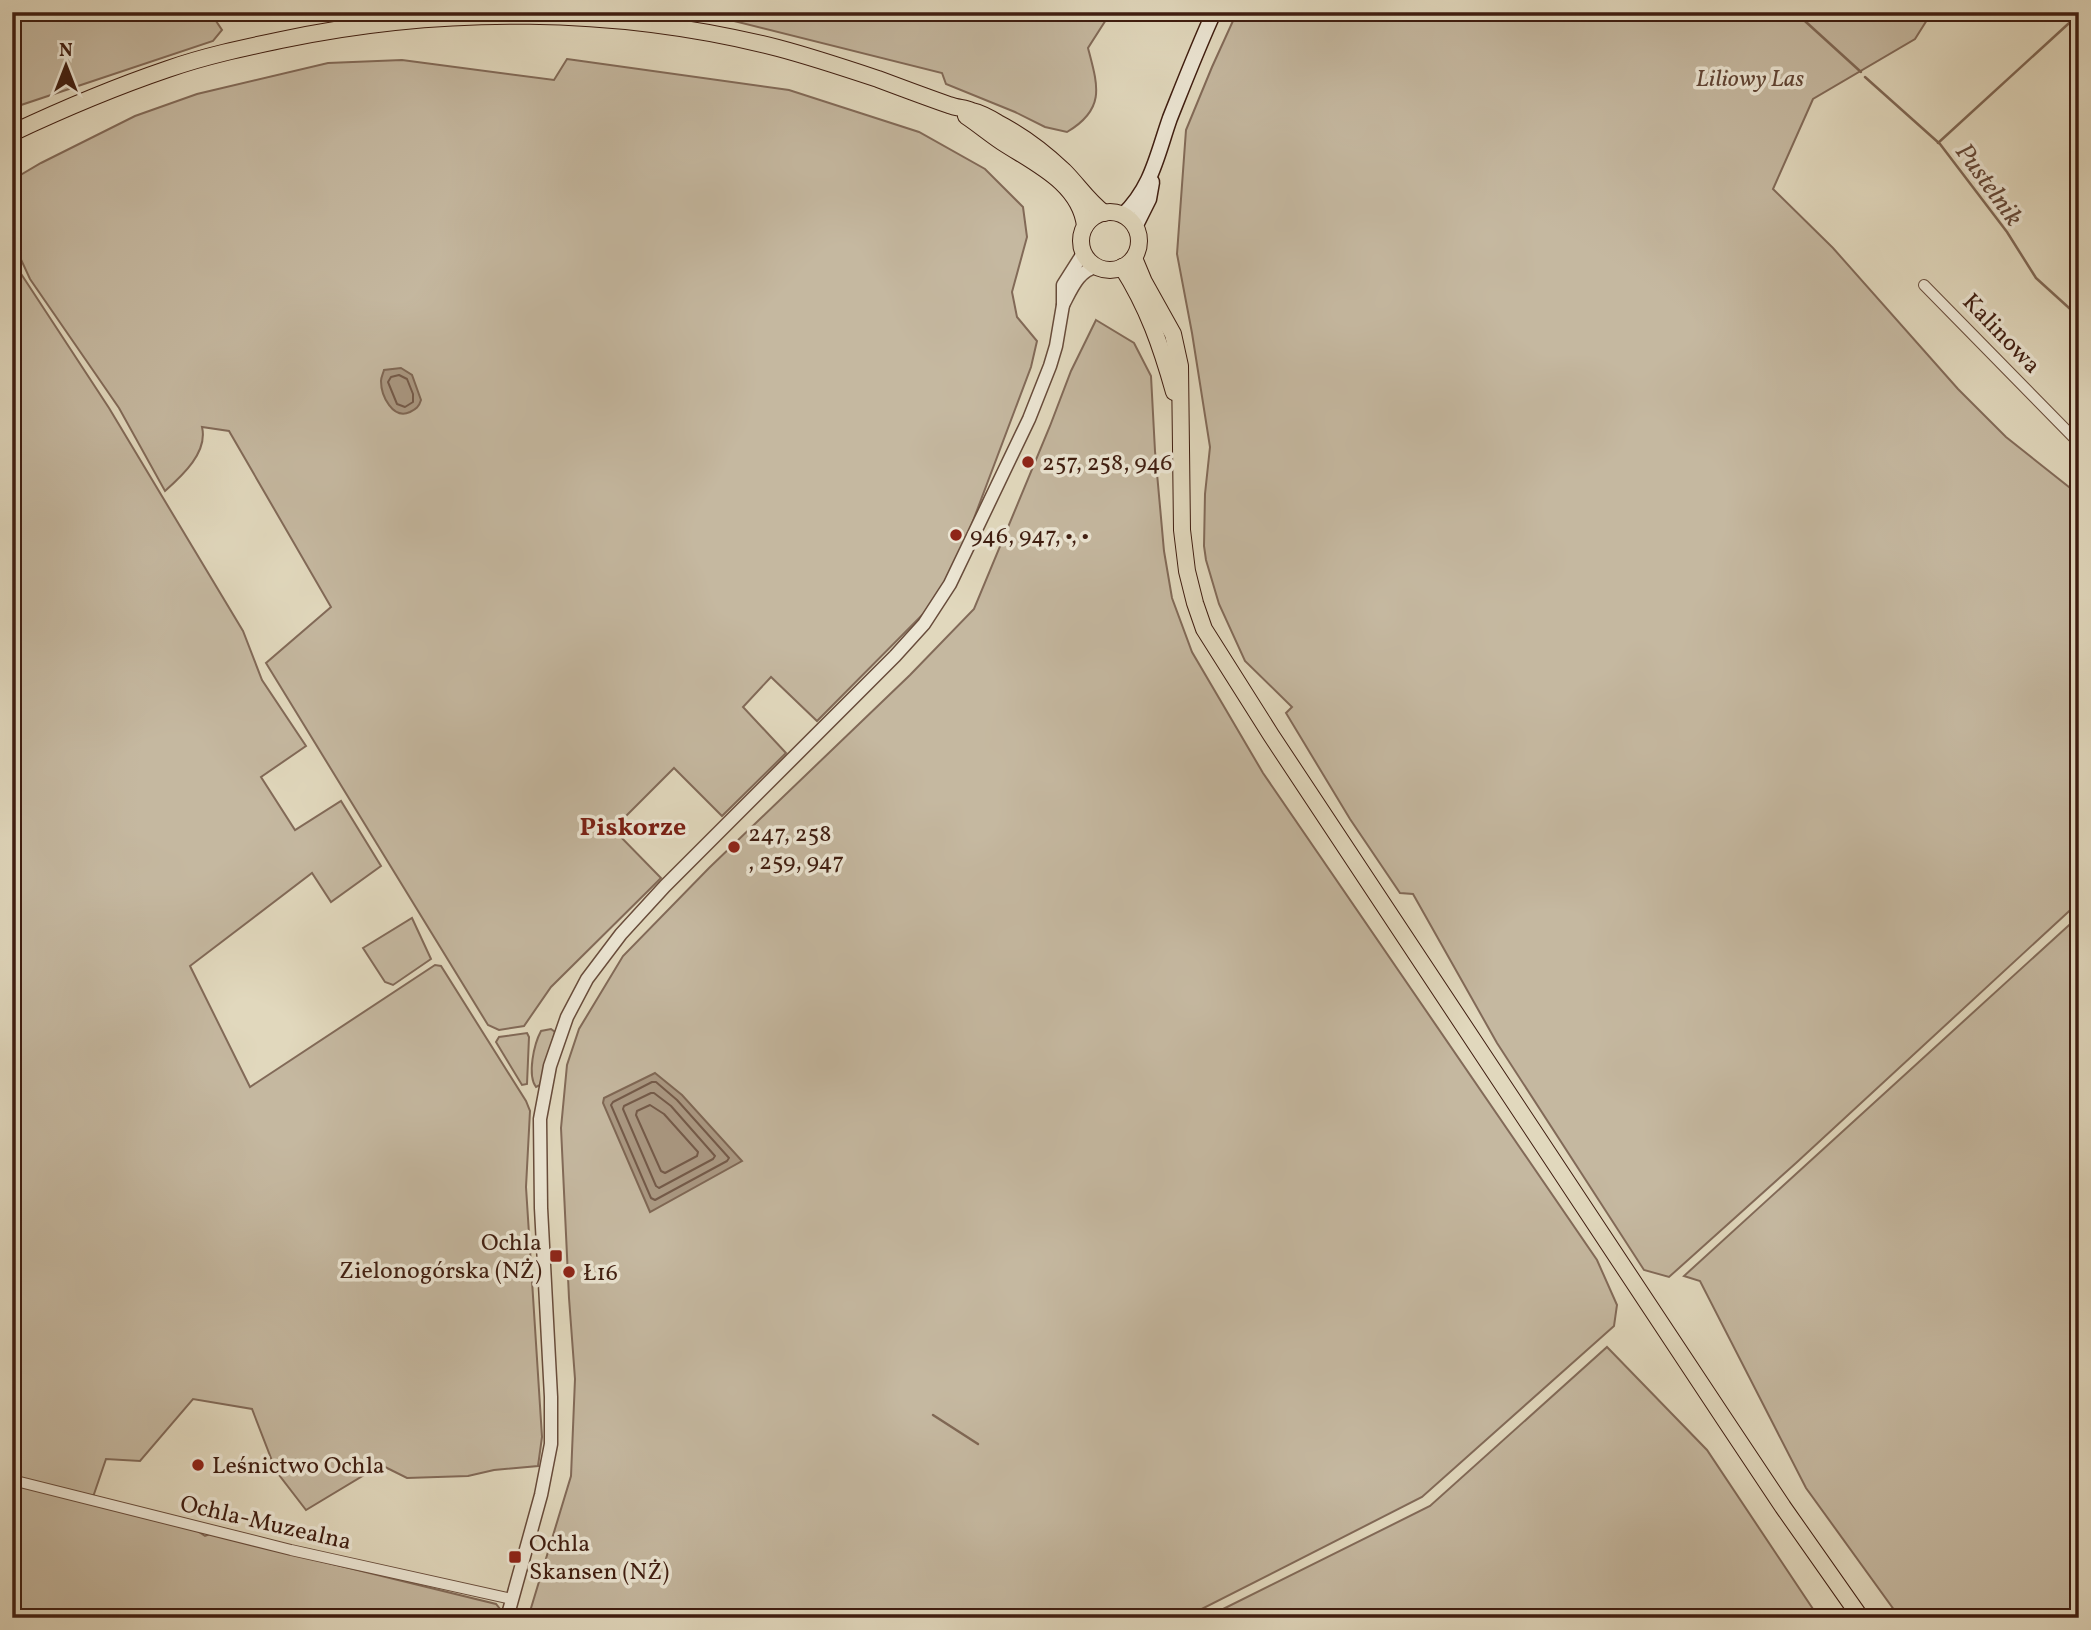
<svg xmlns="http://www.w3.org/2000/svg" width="2091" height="1630" font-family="Vollkorn,serif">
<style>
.green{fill:#c5b8a0;stroke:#826a58;stroke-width:2}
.water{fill:#aa9882;stroke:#7f6754;stroke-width:2}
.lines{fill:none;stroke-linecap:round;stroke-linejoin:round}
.shore{stroke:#745a49;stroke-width:2}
.stream{stroke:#7f6754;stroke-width:2.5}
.minor-casing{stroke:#684c3b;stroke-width:12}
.tertiary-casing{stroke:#684c3b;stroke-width:15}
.secondary-casing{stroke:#3f1d10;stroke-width:17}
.primary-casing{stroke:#3f1d10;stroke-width:18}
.minor{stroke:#ece6d4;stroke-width:10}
.tertiary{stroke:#ece6d4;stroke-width:12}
.secondary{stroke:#ece6d4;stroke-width:14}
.primary{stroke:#e1d8bd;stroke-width:16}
.poi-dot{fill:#8f2418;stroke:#ece6d4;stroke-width:2.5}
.labels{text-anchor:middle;stroke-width:7;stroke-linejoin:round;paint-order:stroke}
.park-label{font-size:24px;font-style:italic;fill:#604434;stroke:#ece6d4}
.street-label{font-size:24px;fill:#3f1d10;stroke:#ece6d4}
.poi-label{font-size:24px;fill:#3f1d10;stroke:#ece6d4;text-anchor:start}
.water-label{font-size:26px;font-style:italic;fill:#644838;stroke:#ece6d4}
.neighbourhood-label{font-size:26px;font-weight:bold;fill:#7a1f14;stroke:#ece6d4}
</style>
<rect width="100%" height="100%" fill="#e1d8bd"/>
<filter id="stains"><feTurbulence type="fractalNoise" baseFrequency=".00286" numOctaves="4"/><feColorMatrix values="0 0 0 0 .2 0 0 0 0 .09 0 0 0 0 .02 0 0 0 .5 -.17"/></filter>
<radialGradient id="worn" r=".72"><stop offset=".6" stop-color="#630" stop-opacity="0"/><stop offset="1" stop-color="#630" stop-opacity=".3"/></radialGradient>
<g class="green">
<path d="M12,12H210L222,30L213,41L12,108Z"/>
<path d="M698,12H1111L1088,48C1098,86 1106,109 1067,132L1045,127L1015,112L946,84L942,73Z"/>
<path d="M1237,12H1932L1915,39L1813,99L1773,189L1833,248L1958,389L2006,437L2079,495V902L1796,1163L1669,1277L1644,1270L1497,1043L1413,894L1400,893L1350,819L1286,713L1292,707L1245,661L1219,604L1206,560L1204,546L1205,494L1210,447L1192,333L1177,254L1186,130L1212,67Z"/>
<path d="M567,59L789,90L919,132L985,169L1023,207L1027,237L1012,292L1017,317L1037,341L1031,367L947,590L817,721L771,677L743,707L786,753L722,816L674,768L613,829L661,878L551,987L524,1026L499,1030L488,1025L266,663L331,607L229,431L202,427C208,452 183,475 165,491L119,408L30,279L12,240V180L41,163L135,116L197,94L328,63L402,60L554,80Z"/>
<path d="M12,260L109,408L243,631L262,680L306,746L261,777L295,830L341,801L381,866L331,902L312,873L190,966L250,1087L435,965L441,966L526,1101L530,1111L526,1187L542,1437L538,1466L494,1470L468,1476L407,1478L381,1465L306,1510L276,1471L252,1409L193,1399L140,1461L106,1459L93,1497L196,1530L205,1536L210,1534L496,1604L500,1609L497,1618H12Z"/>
<path d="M1096,320L1134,343L1151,376L1155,451L1164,551L1172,598L1192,652L1263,773L1597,1260L1617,1305L1614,1326L1422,1497L1184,1618H528L571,1476L575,1379L569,1298L561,1128L567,1065L579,1029L623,956L709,868L910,675L974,609L1050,426L1071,371Z"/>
<path d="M2079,916V1618H1900L1806,1488L1700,1281L1684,1276Z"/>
<path d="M412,918L431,959L393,985L385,982L363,948Z"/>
<path d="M551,1029L555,1032L540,1085L536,1087C527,1075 534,1044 541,1031Z"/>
<path d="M527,1033L529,1037L527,1084L522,1085L496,1042L499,1037Z"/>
<path d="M1607,1347L1707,1450L1819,1618H1205L1430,1506Z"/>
</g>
<g class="water">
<path d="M401,368L412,375L421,400C419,407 416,409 410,412C393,420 381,396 381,381C381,377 383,374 384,370Z"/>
<path d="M655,1073L682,1095L742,1161L650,1212L603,1103L604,1098Z"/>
</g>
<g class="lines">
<g class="shore">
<path d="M399,375L407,379L413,394V402L405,407L397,404L388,382L391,377Z"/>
<path d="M652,1082H656L677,1100L729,1158L727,1161L655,1200L651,1198L611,1105L613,1102Z"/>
<path d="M651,1093H654L671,1106L715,1156L713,1159L659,1188L656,1186L623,1109L624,1106Z"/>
<path d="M650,1105L664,1114L698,1152L697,1156L665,1173L661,1171L636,1115L637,1111Z"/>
</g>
<g class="stream">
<path d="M1795,12L1861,72"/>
<path d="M1865,77L1940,144L2007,232L2036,278L2079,317"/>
<path d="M1938,143L2079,14"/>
<path d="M933,1415L978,1444"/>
</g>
<defs>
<g id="minor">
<path d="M1924,285L2079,443"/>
<path d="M12,1480L291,1550L512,1599"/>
</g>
<g id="tertiary">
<path d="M1063,305C1071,290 1079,269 1097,267"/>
<path d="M507,1618L541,1495L551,1444V1397L541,1208L540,1119L550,1066L567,1017L587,979L621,934L665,886L895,656L924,624L950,584L1029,419L1050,366L1056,346L1063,305V285L1082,255V249"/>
</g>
<g id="secondary">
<path d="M1123,215C1152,187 1157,155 1170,118C1184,83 1198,47 1214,12"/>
<path d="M1135,227L1149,199L1152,182"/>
</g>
<g id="primary">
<path d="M966,116C978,124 990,134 1002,142C1034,163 1080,183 1085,226"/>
<path d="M12,133C63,109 115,87 168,69C205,56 243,48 281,40C443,6 617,7 778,48C812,57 845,68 878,79C902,88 926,97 949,105C957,108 965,108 972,111C981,113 990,118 998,123C1023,136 1044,152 1064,171C1078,185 1088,201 1104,213"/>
<circle cx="1110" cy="241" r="29"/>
<path d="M1134,258L1144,282L1173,334L1180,366L1182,530L1187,571L1195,603L1204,629L1271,735L1723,1417L1783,1507L1861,1618"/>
<path d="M1122,267C1148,308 1161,346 1174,392"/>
</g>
</defs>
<use href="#minor" class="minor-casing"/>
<use href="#tertiary" class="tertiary-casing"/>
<use href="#secondary" class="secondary-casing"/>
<use href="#primary" class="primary-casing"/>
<use href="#minor" class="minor"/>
<use href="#tertiary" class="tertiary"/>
<use href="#secondary" class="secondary"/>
<use href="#primary" class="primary"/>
</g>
<g class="poi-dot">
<circle cx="1028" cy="462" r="7"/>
<circle cx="956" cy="535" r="7"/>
<circle cx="734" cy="847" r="7"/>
<rect x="549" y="1249" width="14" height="14" rx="3.5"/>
<circle cx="569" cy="1272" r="7"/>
<circle cx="198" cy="1465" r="7"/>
<rect x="508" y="1550" width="14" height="14" rx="3.5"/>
</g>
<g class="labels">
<g class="park-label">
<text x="1750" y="86">Liliowy Las</text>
</g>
<g class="street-label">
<text transform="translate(2002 333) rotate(46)" y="8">Kalinowa</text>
<text transform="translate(266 1522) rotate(13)" y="8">Ochla-Muzealna</text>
</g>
<g class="poi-label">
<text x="1042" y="470">257, 258, 946</text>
<text x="970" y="543">946, 947, •, •</text>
<text x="748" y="841">247, 258<tspan x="748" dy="28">, 259, 947</tspan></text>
<text x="542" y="1250" text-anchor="end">Ochla<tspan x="542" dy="28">Zielonogórska (NŻ)</tspan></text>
<text x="583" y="1280">Ł16</text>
<text x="212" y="1473">Leśnictwo Ochla</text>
<text x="529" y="1551">Ochla<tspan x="529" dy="28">Skansen (NŻ)</tspan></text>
</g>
<g class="water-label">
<text transform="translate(1990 184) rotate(54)" y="9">Pustelnik</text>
</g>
<g class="neighbourhood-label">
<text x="633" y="835">Piskorze</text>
</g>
</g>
<rect width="2091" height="1630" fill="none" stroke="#e1d8bd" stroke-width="42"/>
<rect x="14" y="14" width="2063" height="1602" fill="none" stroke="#3f1d10" stroke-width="3.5"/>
<rect x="21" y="21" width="2049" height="1588" fill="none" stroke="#3f1d10" stroke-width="2"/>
<g transform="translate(66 66)" stroke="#ece6d4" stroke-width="5" paint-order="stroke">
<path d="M0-5L12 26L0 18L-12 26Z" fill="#3f1d10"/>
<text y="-10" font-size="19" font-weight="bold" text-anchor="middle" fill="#3f1d10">N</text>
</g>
<rect width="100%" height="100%" filter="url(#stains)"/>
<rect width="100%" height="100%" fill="url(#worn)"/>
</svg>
